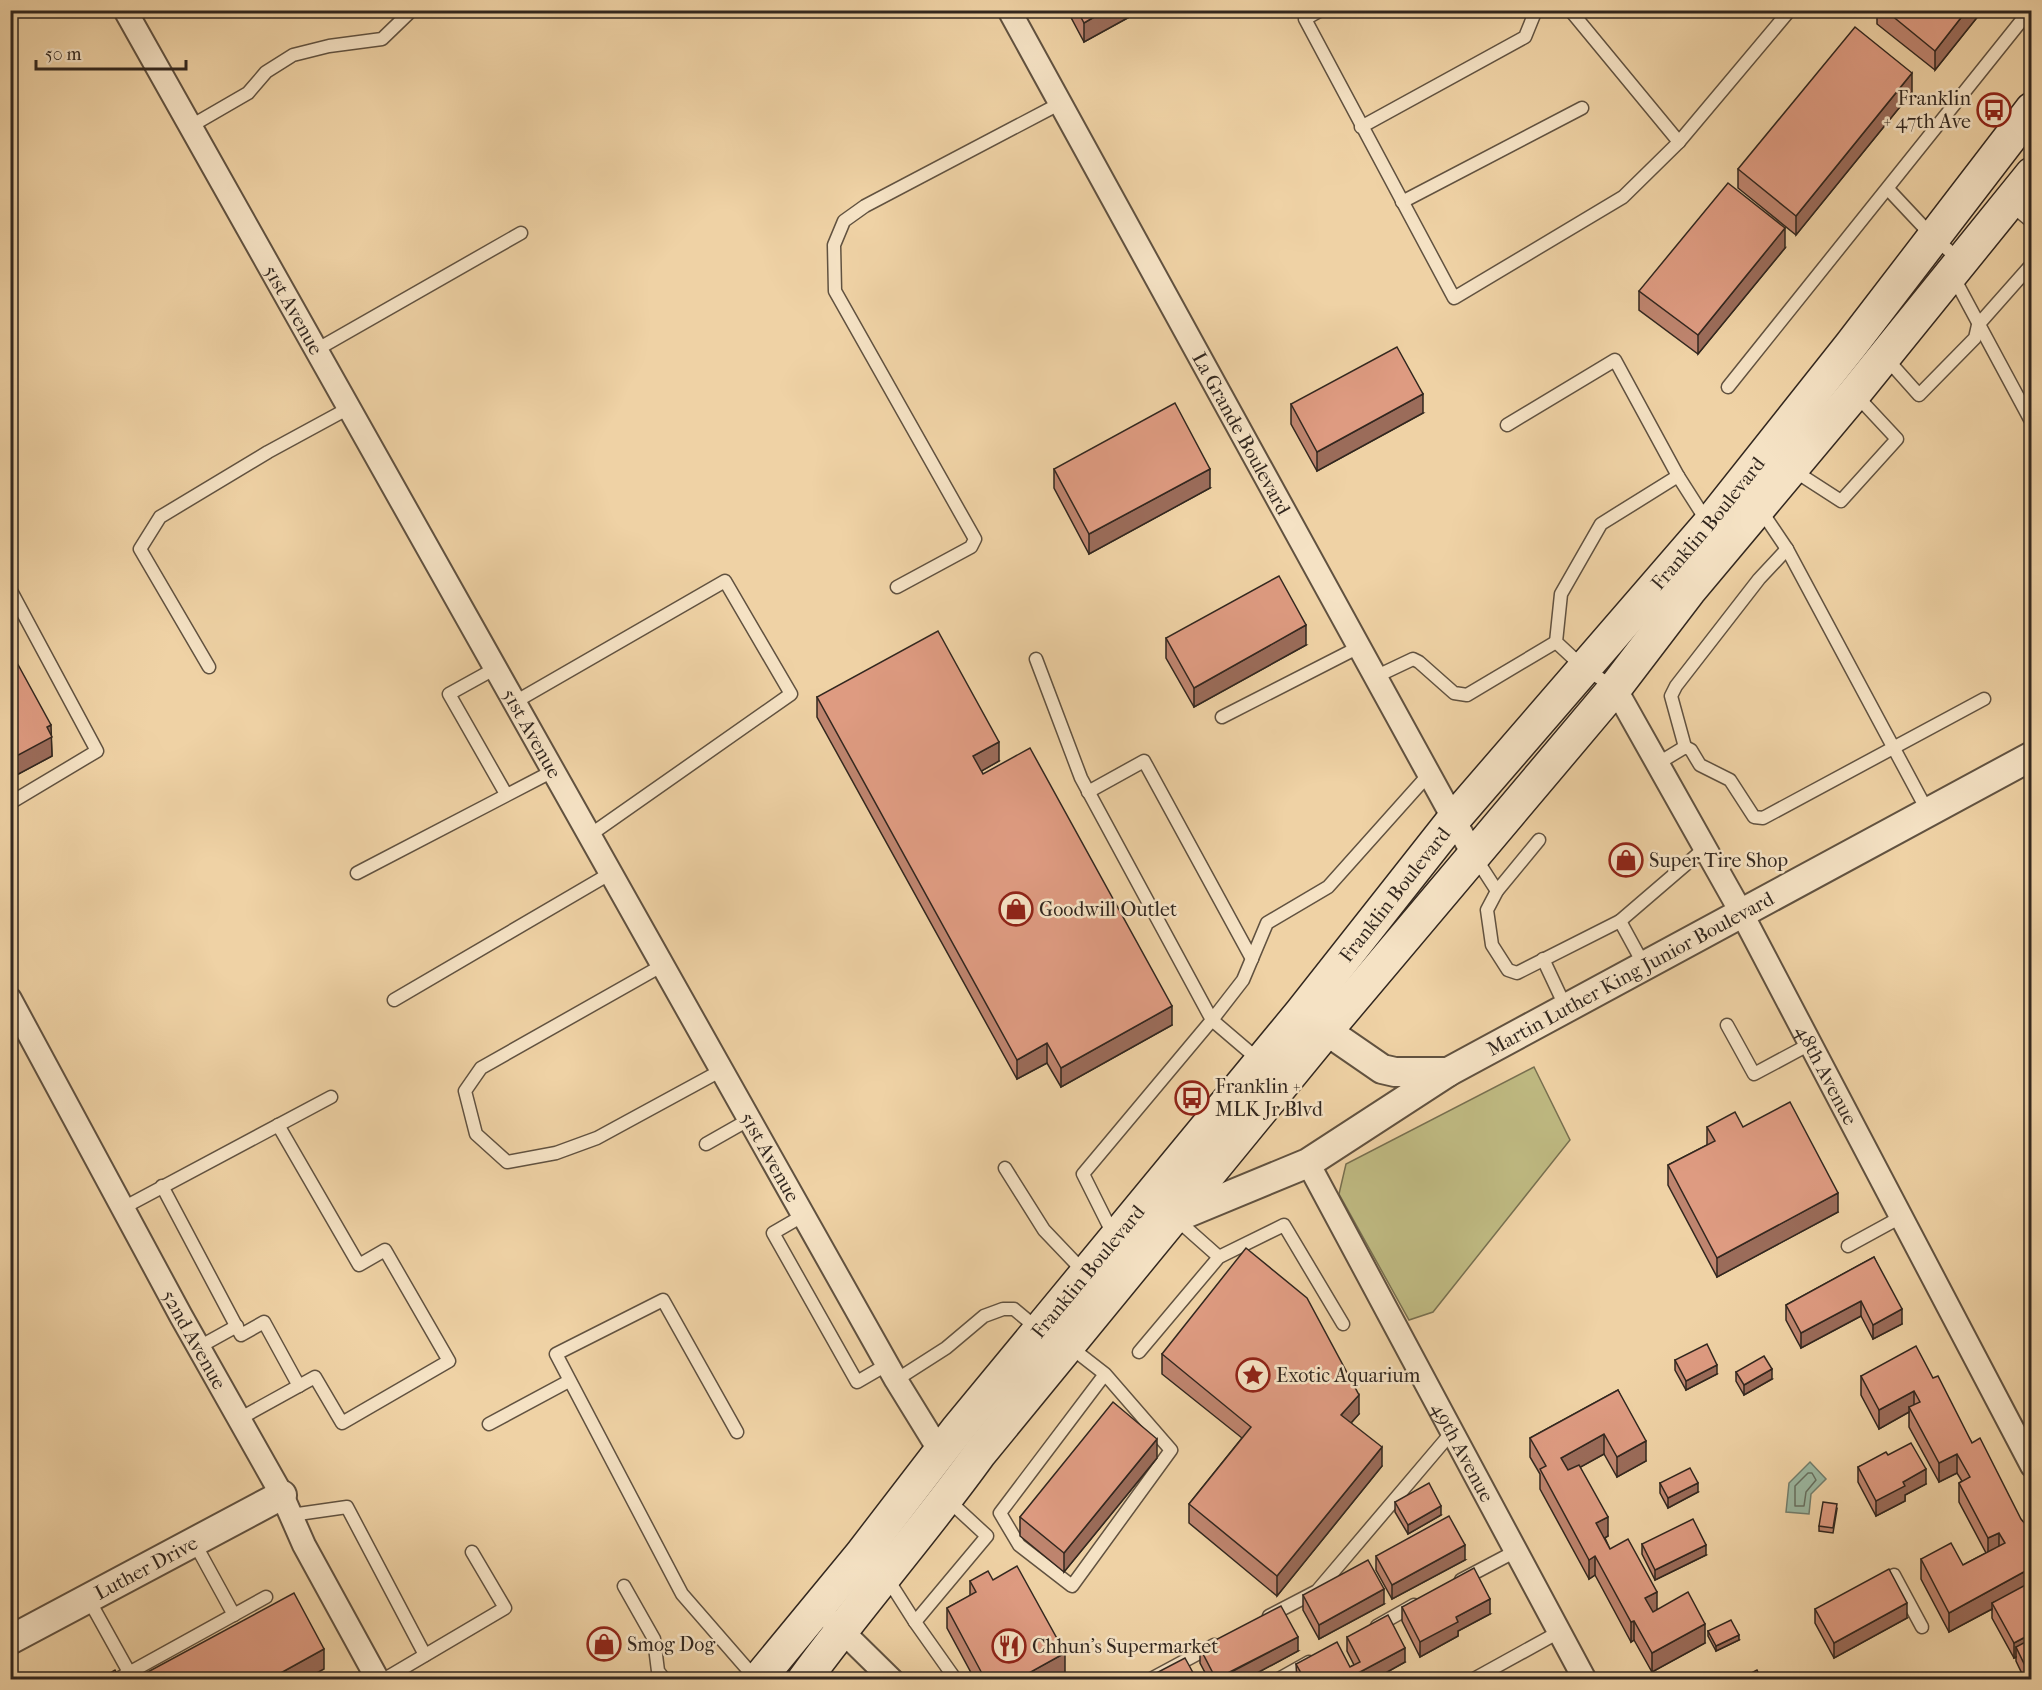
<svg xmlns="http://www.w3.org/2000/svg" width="2042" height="1690" font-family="'IM FELL French Canon',serif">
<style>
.green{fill:#bfba82;stroke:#787050;stroke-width:1.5}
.water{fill:#9cb8a1;stroke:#727e6d;stroke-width:1.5}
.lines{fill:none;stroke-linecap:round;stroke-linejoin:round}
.shore{stroke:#677060;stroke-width:1.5}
.service-casing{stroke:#615240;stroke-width:15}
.minor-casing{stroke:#615240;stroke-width:26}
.tertiary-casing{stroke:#615240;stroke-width:32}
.secondary-casing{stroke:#32271f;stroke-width:36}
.service{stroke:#f5e2c4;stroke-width:12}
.minor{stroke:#f5e2c4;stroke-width:22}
.tertiary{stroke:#f5e2c4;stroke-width:28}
.secondary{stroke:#f5e2c4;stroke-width:33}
.wall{fill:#bf856f;stroke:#32271f;stroke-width:1.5}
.shaded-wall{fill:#9b6c5a;stroke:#32271f;stroke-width:1.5}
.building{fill:#de9b81;stroke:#32271f;stroke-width:1.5}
.labels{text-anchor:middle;stroke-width:5;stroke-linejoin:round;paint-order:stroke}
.poi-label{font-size:20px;fill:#32271f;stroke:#f5e2c4;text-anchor:start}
.street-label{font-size:20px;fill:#32271f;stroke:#f5e2c4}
</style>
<rect width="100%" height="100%" fill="#efd2a5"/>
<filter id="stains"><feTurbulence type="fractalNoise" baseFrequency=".00333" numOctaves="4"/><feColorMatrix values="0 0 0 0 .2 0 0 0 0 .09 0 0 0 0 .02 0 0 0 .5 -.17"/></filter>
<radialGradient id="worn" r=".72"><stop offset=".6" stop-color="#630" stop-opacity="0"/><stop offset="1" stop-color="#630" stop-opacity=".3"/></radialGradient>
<path class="green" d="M1534,1067L1570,1140L1433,1312L1409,1320L1339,1194L1346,1164Z"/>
<path class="water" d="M1810,1462L1826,1479L1811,1494L1809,1514L1786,1512L1789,1483Z"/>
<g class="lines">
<path class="shore" d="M1808,1473H1812L1816,1480L1806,1492L1804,1506H1795V1486Z"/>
<defs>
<g id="service">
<path d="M1321,10L1305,19L1454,298L1623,197L1679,142L1790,10"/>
<path d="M1570,10L1679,142"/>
<path d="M191,126L248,93L266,72L293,55L329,46L382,39L412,10"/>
<path d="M1361,127L1525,37L1536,10"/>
<path d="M1888,189L1933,237L1960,260"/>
<path d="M1402,202L1582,108"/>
<path d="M2009,203L2032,222"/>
<path d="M1953,276L2032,423"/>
<path d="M316,350L521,233"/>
<path d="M1886,358L1919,395L1975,338L1978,325L2032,264"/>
<path d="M1728,387L2030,10"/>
<path d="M1507,425L1615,360L1678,476L1708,523"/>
<path d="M1793,470L1841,501L1897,439L1855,394"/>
<path d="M1760,509L1787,549L1928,812"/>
<path d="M897,587L971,547L975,539L835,291L834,245L844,221L865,206L1059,104"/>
<path d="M10,589L97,751L10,803"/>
<path d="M1036,659L1081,778L1212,1020L1083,1174L1114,1236"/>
<path d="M209,667L140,549L160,517L268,452L349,408"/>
<path d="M496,668L449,694L506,794"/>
<path d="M1375,677L1413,659L1419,662L1454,693L1467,695L1556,642"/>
<path d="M1614,687L1585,669L1556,642L1561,594L1601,524L1678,476"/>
<path d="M515,702L725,581L791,694L590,835"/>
<path d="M1222,717L1359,647"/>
<path d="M1685,747L1671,696L1676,686L1759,579L1787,549"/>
<path d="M1657,764L1685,747L1691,750L1700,765L1730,780L1754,817L1763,818L1984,699"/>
<path d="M1088,792L1144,761L1252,959"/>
<path d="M1539,840L1497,891L1487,910L1492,945L1508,970L1517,973L1620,921L1644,965"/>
<path d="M1475,857L1497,891"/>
<path d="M357,873L553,771"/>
<path d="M1620,921L1705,848"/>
<path d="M1543,959L1566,1008"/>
<path d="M663,965L481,1068L465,1091L476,1134L507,1162L556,1153L597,1138L722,1070"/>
<path d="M394,1000L611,873"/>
<path d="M1727,1025L1754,1074L1810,1044"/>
<path d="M1260,1061L1212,1020L1243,980L1267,923L1328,887L1429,774"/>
<path d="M706,1144L750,1119"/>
<path d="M1005,1168L1044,1230L1084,1272"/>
<path d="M162,1186L241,1335L264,1322L299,1386"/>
<path d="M123,1208L331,1097"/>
<path d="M804,1215L773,1233L857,1382L888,1364"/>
<path d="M1175,1218L1219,1257"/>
<path d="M1848,1246L1901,1217"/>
<path d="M1069,1346L1105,1374L1171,1450L1072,1586L1019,1545L1000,1513L1105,1374"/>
<path d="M199,1347L237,1326"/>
<path d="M1139,1352L1219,1257L1284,1225L1343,1324"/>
<path d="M896,1380L946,1348L984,1316L1003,1309H1014L1038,1329"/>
<path d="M239,1419L315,1377L342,1423L449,1361L385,1250L359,1265L278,1125"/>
<path d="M489,1424L569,1381"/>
<path d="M737,1432L663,1300L556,1354L682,1594L756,1679"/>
<path d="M948,1500L987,1536L915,1622L956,1680"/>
<path d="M291,1515L347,1507L425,1655"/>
<path d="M194,1542L234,1615"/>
<path d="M1894,1575L1922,1627"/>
<path d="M887,1578L915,1622"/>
<path d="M1461,1580L1516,1551"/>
<path d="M624,1586L654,1639L658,1671L665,1680"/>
<path d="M89,1600L129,1672"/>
<path d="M1269,1616L1317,1591L1452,1432"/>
<path d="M1377,1626L1414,1605"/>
<path d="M116,1680L266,1597"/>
<path d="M383,1680L505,1608L472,1552"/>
<path d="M1149,1680L1214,1645"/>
<path d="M1277,1680L1309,1662"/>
<path d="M1472,1680L1559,1632"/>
</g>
<g id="minor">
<path id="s1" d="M125,10L896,1380L941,1453"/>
<path id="s2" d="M1009,10L1474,856"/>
<path id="s3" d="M1615,688L1741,912L2032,1466"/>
<path id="s4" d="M10,999L181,1316L282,1495L304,1545L378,1680"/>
<path id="s5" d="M1308,1163L1585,1680"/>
<path d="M833,1622L892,1680"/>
</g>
<g id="tertiary">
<path d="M1308,1018L1382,1069L1395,1072H1448"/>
<path id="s6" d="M1175,1218L1308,1163L1448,1072L2032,756"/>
<path id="s7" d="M10,1640L282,1495"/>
</g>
<g id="secondary">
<path id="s8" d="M758,1680L861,1555L957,1430L1301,1013L1454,819L1709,524L1851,345L2032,109"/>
<path d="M804,1680C861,1602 924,1531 980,1453L1325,1032L1615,688L1689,591L1854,394L2032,174"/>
</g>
</defs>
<use href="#service" class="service-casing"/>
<use href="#minor" class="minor-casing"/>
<use href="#tertiary" class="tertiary-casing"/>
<use href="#secondary" class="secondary-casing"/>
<use href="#service" class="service"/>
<use href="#minor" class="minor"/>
<use href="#tertiary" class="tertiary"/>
<use href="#secondary" class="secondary"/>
</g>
<g class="wall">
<path d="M1067,10H1142L1084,42Z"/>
<path d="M1877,10H1983L1935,70L1877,24Z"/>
<path d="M1912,92L1796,235L1738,188V169Z"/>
<path d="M1785,248L1698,354L1639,310V291Z"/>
<path d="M1291,404L1423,413L1317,471L1291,424Z"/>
<path d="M1054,469L1210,488L1089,554L1054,488Z"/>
<path d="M1166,638L1306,645L1194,707L1166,658Z"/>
<path d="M10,650L51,735L52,756L11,778L10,776Z"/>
<path d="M817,697L999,761L981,771L1172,1025L1061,1087L1047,1063L1017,1079L817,717Z"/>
<path d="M1707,1127H1743L1838,1212L1717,1277L1668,1185V1165L1707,1145Z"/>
<path d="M1874,1257L1902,1324L1873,1339L1861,1316L1801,1348L1786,1320V1305Z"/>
<path d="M1162,1354L1359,1414L1351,1423L1382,1466L1277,1596L1189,1523V1504L1242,1438L1162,1374Z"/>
<path d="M1675,1360L1717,1374L1686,1390L1675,1370Z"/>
<path d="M1736,1372L1772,1379L1744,1395L1736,1381Z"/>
<path d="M1861,1376L1933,1378L1972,1443L2031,1545V1680H2025L2016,1661V1657L2014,1658L1992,1618V1609L1949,1632L1921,1579V1559L1963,1565L1986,1553L1959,1502V1483L1962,1481L1957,1473L1939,1482L1909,1427V1412L1879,1429L1861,1395Z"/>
<path d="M1618,1390L1646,1461L1617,1477L1604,1454L1580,1467L1608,1536L1605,1538L1610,1549L1657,1609L1705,1643L1652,1672L1634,1640L1631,1642L1595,1575L1589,1579L1540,1489V1474L1530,1457V1438Z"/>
<path d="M1888,1455L1926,1484L1905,1495V1501L1876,1516L1858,1482V1467Z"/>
<path d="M1157,1458L1064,1572L1020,1536V1517Z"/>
<path d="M1660,1483L1698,1492L1668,1508L1660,1493Z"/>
<path d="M1395,1502L1441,1515L1408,1534L1395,1512Z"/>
<path d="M1837,1509L1833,1533L1819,1531V1526Z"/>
<path d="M1642,1544L1706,1555L1655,1580L1642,1554Z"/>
<path d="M1376,1556L1465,1560L1392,1599L1376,1570Z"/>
<path d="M993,1580L1065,1673L1052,1680H975L947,1628V1608L970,1596V1581Z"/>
<path d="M1303,1595L1384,1604L1319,1639L1303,1610Z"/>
<path d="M1402,1607L1490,1614L1458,1631V1636L1420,1657L1402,1621Z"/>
<path d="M1815,1609L1907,1618L1834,1658L1815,1623Z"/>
<path d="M1708,1631L1739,1640L1716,1651L1708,1636Z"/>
<path d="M1347,1637L1405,1662L1373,1680H1297L1296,1664L1350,1667L1354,1665L1347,1651Z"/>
<path d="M1200,1648L1298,1651L1244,1680H1209L1200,1663Z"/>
</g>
<g class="shaded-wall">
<path d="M1106,10H1142L1084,42V23Z"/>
<path d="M1967,10H1983L1935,70V51Z"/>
<path d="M1912,73V92L1796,235V216Z"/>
<path d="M1785,228V248L1698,354V335Z"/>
<path d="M1423,394V413L1317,471V452Z"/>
<path d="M1210,469V488L1089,554V534Z"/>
<path d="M1306,625V645L1194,707V688Z"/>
<path d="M51,725L52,756L11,778V759L47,727Z"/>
<path d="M999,742V761L973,776V756Z"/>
<path d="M1172,1006V1025L1061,1087V1068Z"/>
<path d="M1047,1043V1063L1017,1079V1060Z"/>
<path d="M1838,1193V1212L1717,1277V1258Z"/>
<path d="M1861,1301V1316L1801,1348V1333Z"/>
<path d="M1902,1309V1324L1873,1339V1325Z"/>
<path d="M1717,1365V1374L1686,1390V1381Z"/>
<path d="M1772,1369V1379L1744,1395V1385Z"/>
<path d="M1914,1391V1410L1909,1407V1412L1879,1429V1410Z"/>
<path d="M1359,1395V1414L1341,1434V1415Z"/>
<path d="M1604,1434V1454L1561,1478V1458Z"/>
<path d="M1157,1439V1458L1064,1572V1553Z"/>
<path d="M1646,1441V1461L1617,1477V1457Z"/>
<path d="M1382,1447V1466L1277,1596V1576Z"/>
<path d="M1957,1454V1473L1939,1482V1463Z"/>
<path d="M1926,1469V1484L1905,1495V1501L1876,1516V1501L1903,1482Z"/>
<path d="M1698,1483V1492L1668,1508V1498Z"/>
<path d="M1441,1506V1515L1408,1534V1525Z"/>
<path d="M1608,1517V1536L1596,1543V1523Z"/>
<path d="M2031,1531V1551L2025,1535Z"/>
<path d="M1999,1533V1552L1988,1557V1538Z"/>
<path d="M1465,1545V1560L1392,1599V1585Z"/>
<path d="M1706,1545V1555L1655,1580V1570Z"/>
<path d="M1595,1556V1575L1589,1579V1560Z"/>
<path d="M2031,1568V1587L1992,1603V1609L1949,1632V1613Z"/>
<path d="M1384,1589V1604L1319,1639V1625Z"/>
<path d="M1657,1592V1611L1645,1617V1598Z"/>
<path d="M1490,1599V1614L1458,1631V1636L1420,1657V1642L1456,1617Z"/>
<path d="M1907,1603V1618L1834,1658V1643Z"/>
<path d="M1634,1621V1640L1631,1642V1622Z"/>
<path d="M1705,1624V1643L1652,1672V1653Z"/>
<path d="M2031,1634V1648L2016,1647V1657L2014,1658V1643Z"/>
<path d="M1739,1635V1640L1716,1651V1646Z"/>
<path d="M1298,1637V1651L1244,1680H1216Z"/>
<path d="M1405,1648V1662L1373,1680H1345Z"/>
<path d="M324,1649V1669L304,1680H268Z"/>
<path d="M1065,1653V1673L1052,1680H1016Z"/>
</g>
<g class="building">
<path d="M1077,10H1106L1084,23Z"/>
<path d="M1885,10H1967L1935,51Z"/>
<path d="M1855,27L1912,73L1796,216L1738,169Z"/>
<path d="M1728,183L1785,228L1698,335L1639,291Z"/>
<path d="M1397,347L1423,394L1317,452L1291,404Z"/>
<path d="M1175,403L1210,469L1089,534L1054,469Z"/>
<path d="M1279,576L1306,625L1194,688L1166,638Z"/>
<path d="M938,631L999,742L973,756L983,774L1030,748L1172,1006L1061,1068L1047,1043L1017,1060L817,697Z"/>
<path d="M10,650L51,725L47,727L52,737L11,759L10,757Z"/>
<path d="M1790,1102L1838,1193L1717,1258L1668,1165L1715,1141L1707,1127L1735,1112L1743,1127Z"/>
<path d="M1246,1248L1307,1298L1359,1395L1341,1415L1382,1447L1277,1576L1189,1504L1251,1427L1162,1354Z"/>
<path d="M1874,1257L1902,1309L1873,1325L1861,1301L1801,1333L1786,1305Z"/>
<path d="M1707,1344L1717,1365L1686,1381L1675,1360Z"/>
<path d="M1916,1346L1933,1378L1938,1376L1972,1443L1980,1438L2021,1519L2031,1531L2025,1535L2031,1547V1568L1949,1613L1921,1559L1951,1543L1963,1565L2005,1543L1999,1533L1988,1538L1959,1483L1970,1477L1957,1454L1939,1463L1909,1407L1920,1402L1914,1391L1879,1410L1861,1376Z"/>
<path d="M1764,1356L1772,1369L1744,1385L1736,1372Z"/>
<path d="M1618,1390L1646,1441L1617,1457L1604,1434L1561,1458L1568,1470L1579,1465L1608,1517L1596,1523L1610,1549L1628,1539L1657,1592L1645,1598L1653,1612L1688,1592L1705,1624L1652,1653L1634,1621L1631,1622L1595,1556L1589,1560L1540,1469L1546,1466L1530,1438Z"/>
<path d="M1113,1402L1157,1439L1064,1553L1020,1517Z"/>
<path d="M1911,1443L1926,1469L1903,1482L1905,1486L1876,1501L1858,1467L1886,1452L1888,1455Z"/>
<path d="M1690,1468L1698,1483L1668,1498L1660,1483Z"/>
<path d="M1429,1483L1441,1506L1408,1525L1395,1502Z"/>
<path d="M1823,1502L1837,1504L1833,1528L1819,1526Z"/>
<path d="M1449,1516L1465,1545L1392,1585L1376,1556Z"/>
<path d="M1693,1519L1706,1545L1655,1570L1642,1544Z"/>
<path d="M1368,1560L1384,1589L1319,1625L1303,1595Z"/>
<path d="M1017,1566L1065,1653L1016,1680H984L985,1679L947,1608L976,1592L970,1581L988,1571L993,1580Z"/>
<path d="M1474,1568L1490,1599L1456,1617L1458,1622L1420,1642L1402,1607Z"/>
<path d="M1889,1569L1907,1603L1834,1643L1815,1609Z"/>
<path d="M2031,1582V1634L2014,1643L1992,1603Z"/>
<path d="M294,1593L324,1649L268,1680H133Z"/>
<path d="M1281,1606L1298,1637L1216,1679L1200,1648Z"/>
<path d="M1388,1615L1405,1648L1345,1680H1305L1296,1664L1337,1642L1350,1667L1360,1662L1347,1637Z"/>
<path d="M1731,1620L1739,1635L1716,1646L1708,1631Z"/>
<path d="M2031,1639V1678L2016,1647Z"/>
<path d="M1185,1658L1197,1680H1143Z"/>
<path d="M115,1670L120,1680H98Z"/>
<path d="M1757,1670L1762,1680H1738Z"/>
</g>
<defs>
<symbol id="bus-ring" viewBox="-11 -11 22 22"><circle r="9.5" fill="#f5e2c4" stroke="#8f2418" stroke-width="1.5"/><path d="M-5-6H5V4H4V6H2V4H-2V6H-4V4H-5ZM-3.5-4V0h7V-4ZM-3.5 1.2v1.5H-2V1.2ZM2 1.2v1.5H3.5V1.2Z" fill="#8f2418"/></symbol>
<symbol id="shop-ring" viewBox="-11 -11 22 22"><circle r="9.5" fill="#f5e2c4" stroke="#8f2418" stroke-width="1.5"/><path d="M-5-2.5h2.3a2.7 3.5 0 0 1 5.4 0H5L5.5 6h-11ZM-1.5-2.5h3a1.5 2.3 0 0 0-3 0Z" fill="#8f2418"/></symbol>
<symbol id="sight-ring" viewBox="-11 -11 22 22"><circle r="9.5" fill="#f5e2c4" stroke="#8f2418" stroke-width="1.5"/><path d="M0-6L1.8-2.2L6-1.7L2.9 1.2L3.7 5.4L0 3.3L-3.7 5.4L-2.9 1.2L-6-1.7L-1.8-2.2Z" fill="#8f2418"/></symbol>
<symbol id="restaurant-ring" viewBox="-11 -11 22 22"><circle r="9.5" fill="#f5e2c4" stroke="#8f2418" stroke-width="1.5"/><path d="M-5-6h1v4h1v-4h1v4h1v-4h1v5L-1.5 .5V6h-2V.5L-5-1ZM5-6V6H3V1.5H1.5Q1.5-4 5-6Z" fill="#8f2418"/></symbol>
</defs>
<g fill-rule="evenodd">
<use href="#bus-ring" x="1975" y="91" width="38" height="38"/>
<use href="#shop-ring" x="1607" y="841" width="38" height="38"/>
<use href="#shop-ring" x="997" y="890" width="38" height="38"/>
<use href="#bus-ring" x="1173" y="1079" width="38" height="38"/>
<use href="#sight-ring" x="1234" y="1356" width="38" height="38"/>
<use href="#shop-ring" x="585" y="1625" width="38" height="38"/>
<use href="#restaurant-ring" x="990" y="1627" width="38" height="38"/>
</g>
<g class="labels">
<g class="poi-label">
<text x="1971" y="105" text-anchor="end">Franklin<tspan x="1971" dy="23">+ 47th Ave</tspan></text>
<text x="1649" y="867">Super Tire Shop</text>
<text x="1039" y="916">Goodwill Outlet</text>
<text x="1215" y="1093">Franklin +<tspan x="1215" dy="23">MLK Jr Blvd</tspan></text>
<text x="1276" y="1382">Exotic Aquarium</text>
<text x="627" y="1651">Smog Dog</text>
<text x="1032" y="1653">Chhun's Supermarket</text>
</g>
<g class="street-label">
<text dy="7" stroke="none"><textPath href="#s1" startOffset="344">51st Avenue</textPath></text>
<text dy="7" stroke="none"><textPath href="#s2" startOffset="483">La Grande Boulevard</textPath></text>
<text dy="7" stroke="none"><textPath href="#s8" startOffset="1497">Franklin Boulevard</textPath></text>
<text dy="7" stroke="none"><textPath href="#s1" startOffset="830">51st Avenue</textPath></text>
<text dy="7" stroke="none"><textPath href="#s8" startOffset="1011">Franklin Boulevard</textPath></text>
<text dy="7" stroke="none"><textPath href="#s6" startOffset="518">Martin Luther King Junior Boulevard</textPath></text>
<text dy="7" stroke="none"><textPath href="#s3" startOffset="441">48th Avenue</textPath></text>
<text dy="7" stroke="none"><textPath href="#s1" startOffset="1316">51st Avenue</textPath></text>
<text dy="7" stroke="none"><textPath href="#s8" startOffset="525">Franklin Boulevard</textPath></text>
<text dy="7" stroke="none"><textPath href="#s4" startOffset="387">52nd Avenue</textPath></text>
<text dy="7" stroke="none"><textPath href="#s5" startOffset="328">49th Avenue</textPath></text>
<text dy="7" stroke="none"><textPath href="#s7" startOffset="154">Luther Drive</textPath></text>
</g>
</g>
<rect width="2042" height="1690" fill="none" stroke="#efd2a5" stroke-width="36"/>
<rect x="12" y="12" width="2018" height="1666" fill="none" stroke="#32271f" stroke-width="3"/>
<rect x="18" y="18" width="2006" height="1654" fill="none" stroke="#32271f" stroke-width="1.5"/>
<path d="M36 60v9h150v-9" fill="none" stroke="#32271f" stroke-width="3"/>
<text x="45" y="60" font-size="18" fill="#32271f" stroke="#f5e2c4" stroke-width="4.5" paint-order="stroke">50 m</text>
<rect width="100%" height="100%" filter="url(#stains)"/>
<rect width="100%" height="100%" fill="url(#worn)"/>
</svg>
